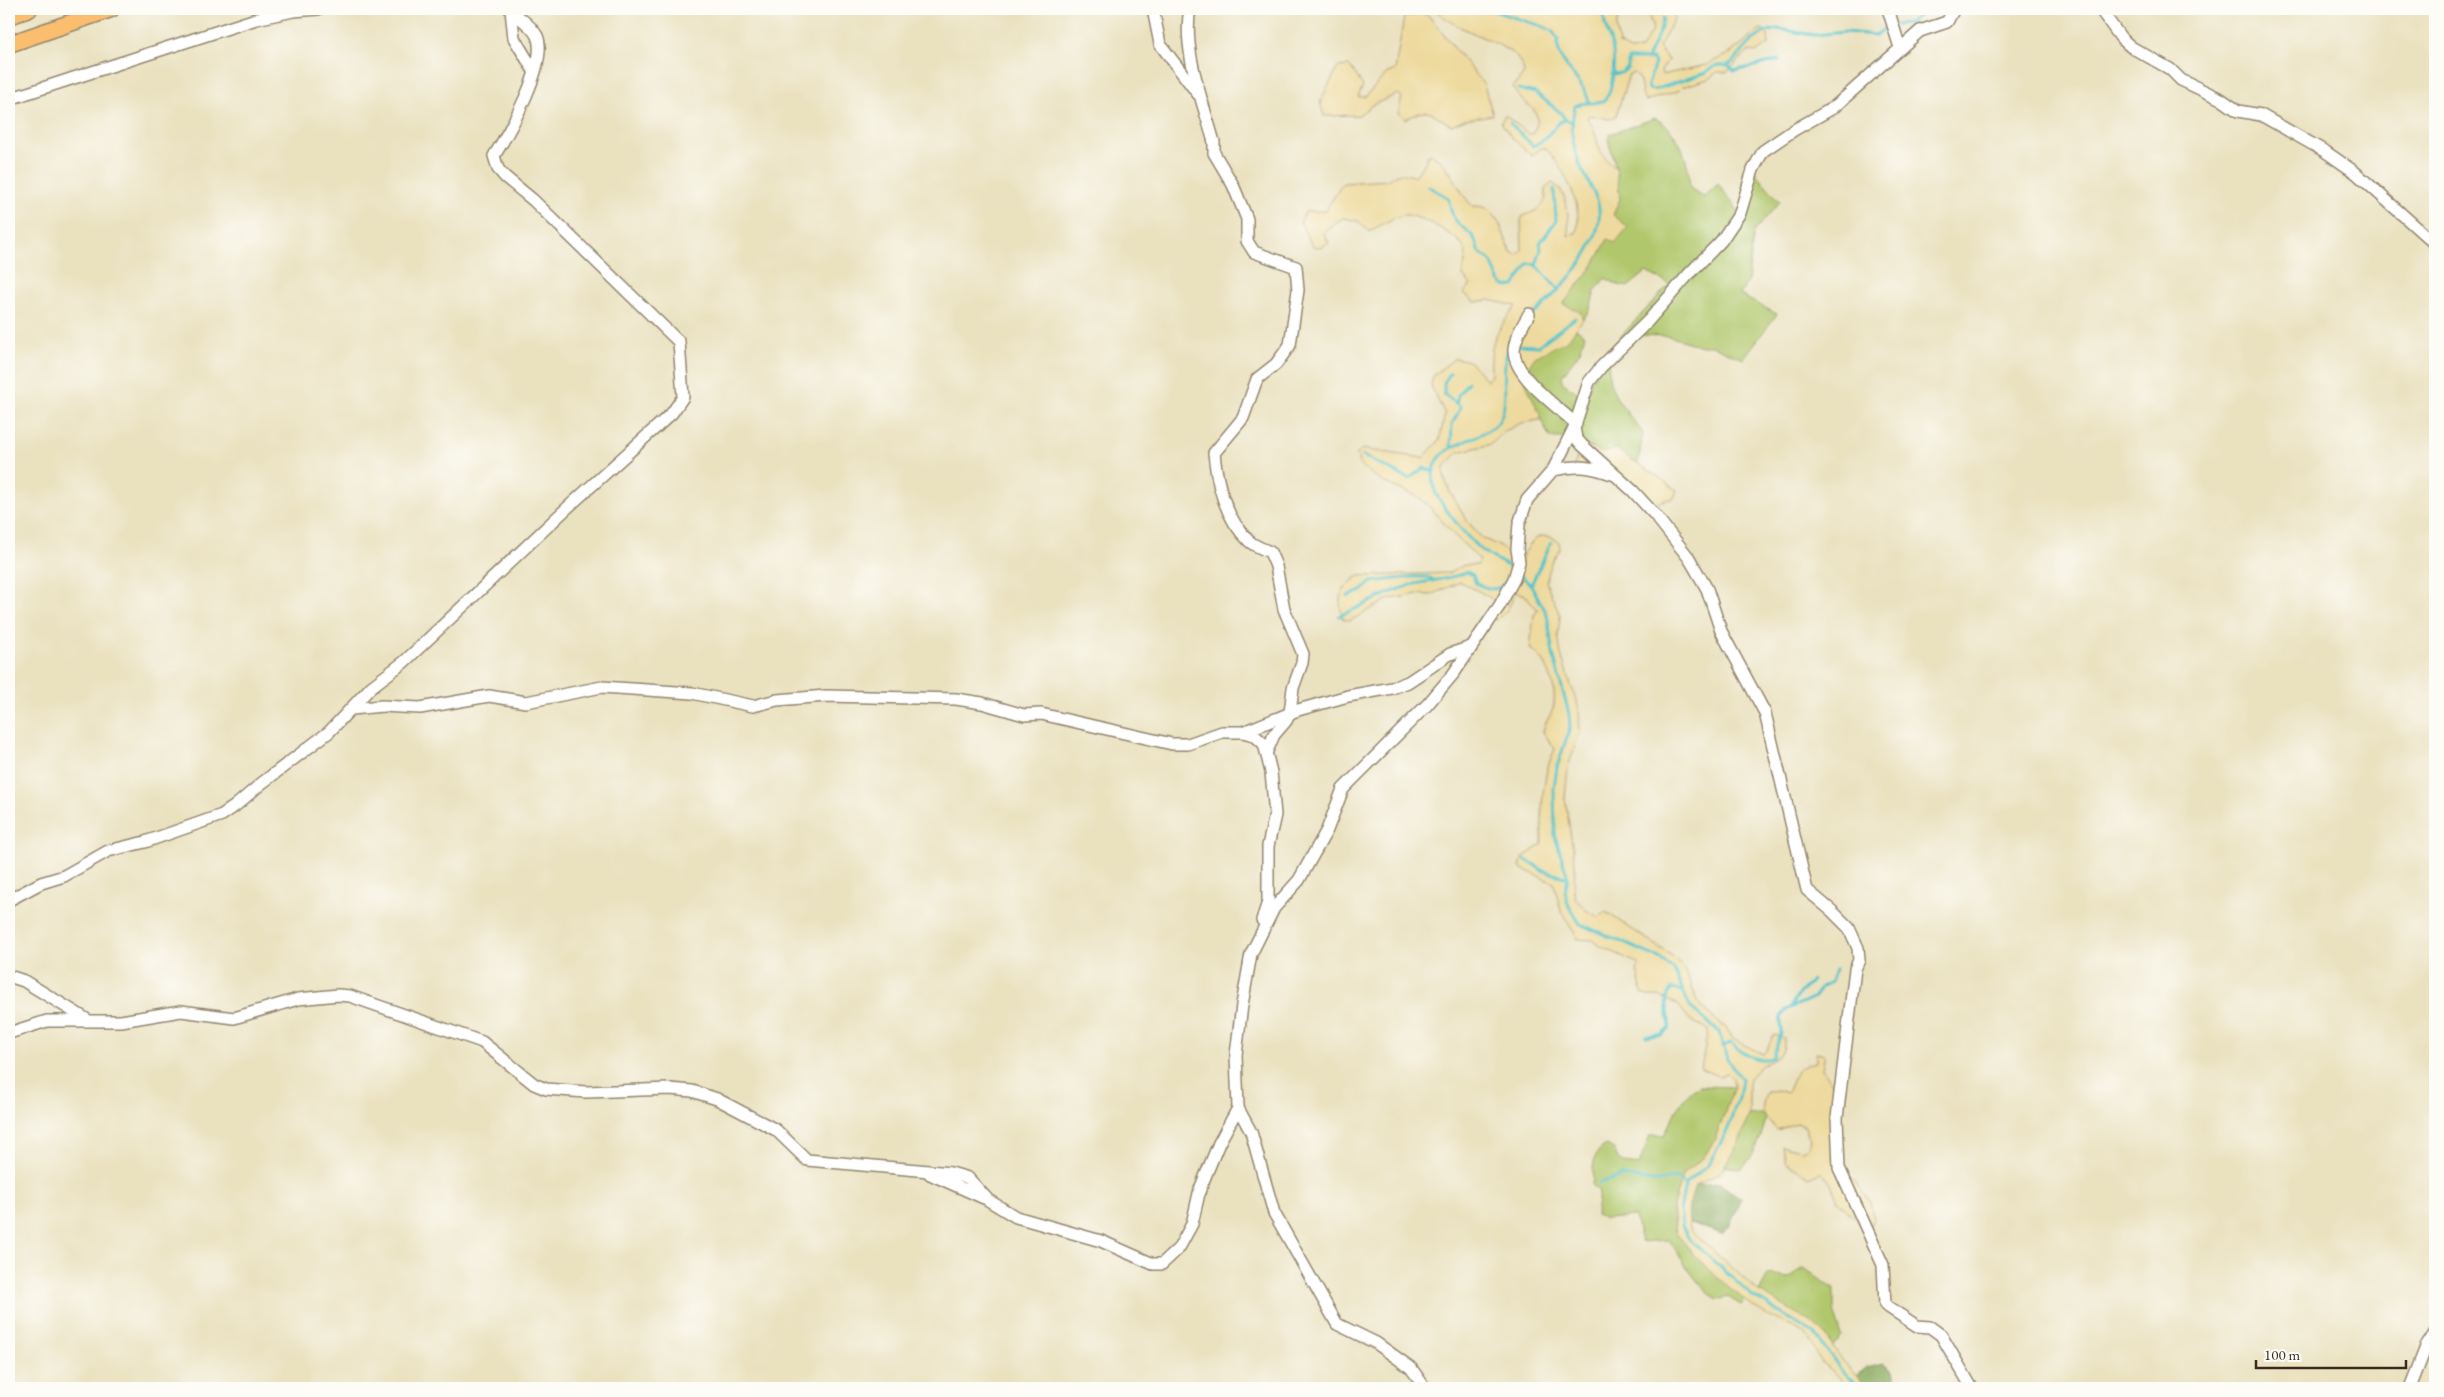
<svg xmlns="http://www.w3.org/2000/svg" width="2444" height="1397" font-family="'EB Garamond',serif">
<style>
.green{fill:#b1c76c;stroke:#767845}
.forest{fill:#8cac60;stroke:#646b3f}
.sand{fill:#eeda9e;stroke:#94825e}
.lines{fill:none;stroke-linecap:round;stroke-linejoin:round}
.stream{stroke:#55c3c9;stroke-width:3}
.minor-casing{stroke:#92866e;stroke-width:14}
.highway-casing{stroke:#92866e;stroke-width:19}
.minor{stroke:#fff;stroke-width:11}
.highway{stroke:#fbbe6e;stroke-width:16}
</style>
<rect width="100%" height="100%" fill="#fdfcf7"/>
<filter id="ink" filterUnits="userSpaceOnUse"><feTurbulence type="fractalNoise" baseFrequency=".02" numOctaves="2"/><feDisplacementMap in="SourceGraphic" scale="10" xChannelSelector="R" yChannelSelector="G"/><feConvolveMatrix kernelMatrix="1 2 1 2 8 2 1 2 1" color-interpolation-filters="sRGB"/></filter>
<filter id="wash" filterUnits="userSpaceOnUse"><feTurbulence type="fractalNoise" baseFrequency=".0096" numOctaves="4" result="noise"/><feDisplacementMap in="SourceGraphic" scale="20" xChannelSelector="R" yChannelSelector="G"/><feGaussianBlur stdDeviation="1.12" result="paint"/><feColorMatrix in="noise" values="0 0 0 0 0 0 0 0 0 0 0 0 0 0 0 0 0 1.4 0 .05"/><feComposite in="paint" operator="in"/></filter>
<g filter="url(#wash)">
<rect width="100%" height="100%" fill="#eae1bf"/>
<g class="green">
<path d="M1655,118C1681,132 1689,161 1690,188L1704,197L1718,184L1740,213L1753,170L1780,202L1754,231L1748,280L1740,295L1777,314L1743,359L1713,346H1701L1668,336L1634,335C1628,341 1619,347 1614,354C1596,382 1628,413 1643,433L1638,464L1616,449L1603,453L1569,438H1550C1540,420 1534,401 1525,382C1527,374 1528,363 1535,357C1547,345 1562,346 1577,329L1585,335L1580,351L1562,376V382L1584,397L1603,358L1622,335L1670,284L1646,272L1628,287L1618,285L1605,278L1595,291L1590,310L1583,319L1579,312L1563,304L1593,266L1608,239L1613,215L1620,199L1616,168L1608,139L1610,134Z"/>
<path d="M1700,1086L1734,1087L1715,1139L1704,1157L1683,1173L1673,1206V1221L1676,1233L1695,1256L1745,1300L1741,1305L1728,1297C1723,1299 1718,1300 1713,1296C1697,1286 1680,1256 1669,1240L1641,1242L1635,1217L1605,1219L1596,1215L1599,1191L1592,1186C1594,1170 1590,1152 1607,1145L1615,1150L1618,1160L1623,1163L1639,1165L1650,1135H1664C1673,1117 1681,1095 1700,1086Z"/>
<path d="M1762,1114L1766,1118C1762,1136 1755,1156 1741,1169L1725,1166L1739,1142L1749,1115Z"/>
<path d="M1804,1268L1834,1289V1311L1842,1337L1833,1346L1824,1333L1759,1292L1768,1275L1789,1278Z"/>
</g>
<g class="forest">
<path d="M1720,1183L1741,1198L1729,1227L1722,1234L1687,1222L1690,1199L1695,1185Z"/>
<path d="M1884,1364L1894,1371L1898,1388H1867L1856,1376L1866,1368Z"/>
</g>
<g class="sand">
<path d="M1434,9H1620L1616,28L1619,44L1630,50L1641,49L1653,29L1649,17V11L1652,9H1670L1674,14V19L1659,47L1668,60L1661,71L1662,75L1706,65L1732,52L1759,30L1763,29L1768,35L1769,44L1757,52L1749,51L1727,72H1717L1708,79L1682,87L1678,91L1645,101C1639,92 1643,80 1635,73L1629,74L1616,116L1609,119L1589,115L1587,118C1602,137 1591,150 1616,168L1620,199L1613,215L1628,227L1615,243L1608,239L1593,266L1563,304L1580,312L1583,319L1568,340L1535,357L1529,366L1525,382L1540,414V420L1521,423L1505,431L1491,444L1459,452L1444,467V476L1449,490L1468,522L1482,538L1501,547L1519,562C1530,546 1536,526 1559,542L1560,548L1551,563L1546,582L1560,615L1558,635L1561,655L1579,709L1580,731L1568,767L1565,798L1575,863L1574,892L1576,899L1586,910L1599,917L1606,912L1671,955L1685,969L1697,1001L1704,1010L1726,1028L1734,1040L1763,1054C1770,1049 1769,1039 1775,1035L1784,1038C1785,1055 1778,1057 1764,1064C1759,1067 1754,1073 1749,1078V1115L1739,1142L1720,1173L1695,1185C1690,1200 1685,1216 1691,1231L1759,1292L1813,1323L1824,1333L1843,1361L1867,1388H1851L1822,1363L1806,1334L1761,1312L1729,1288L1695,1256L1676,1233L1673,1206L1683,1173L1704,1157L1715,1139L1734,1087L1733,1079L1727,1073L1719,1076L1701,1069L1708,1030L1690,1020L1678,1005L1659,996H1647L1642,993L1637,971L1639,964L1600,946L1593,940L1578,939L1561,911L1554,883L1520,868L1522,858L1542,844C1542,812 1540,779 1555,749L1543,732C1544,722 1553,714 1554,704C1556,685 1547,657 1530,649L1534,615L1538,610L1525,595L1516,592L1508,609L1497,620L1492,617L1500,605C1493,598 1471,587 1460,582L1431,595L1417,594L1387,600L1350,621L1343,619C1337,599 1341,587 1359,576L1449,573L1464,565H1478L1480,560L1453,534L1428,505L1414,495L1382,482L1359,464L1357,454L1362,449L1423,458L1439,441L1445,414L1431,386L1433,376L1455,358L1469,361L1487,380L1491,376C1490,338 1494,336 1516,306L1489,300L1475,302L1463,293L1471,285L1463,276C1462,267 1468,258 1465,249C1461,237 1416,213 1403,215C1391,218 1379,226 1369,232L1358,221L1343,218L1328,228L1324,234L1329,243L1320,247L1312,246L1300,222L1306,211H1325L1343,183L1388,180L1399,173L1415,176L1426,161V156L1432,154C1453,167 1456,189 1472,206C1499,204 1501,232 1511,252L1517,255L1522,250L1521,220L1523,216C1537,211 1549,205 1545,189L1552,183C1569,191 1569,219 1568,236L1576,233C1585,209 1563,165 1545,148H1541L1532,156L1512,138L1501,122L1505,115L1529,134H1533C1547,105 1522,108 1513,88L1524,73C1523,64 1517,56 1509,51C1485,35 1455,30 1434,9Z"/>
<path d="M1419,14H1427L1484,85L1493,115L1465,119L1451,125C1431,113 1429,106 1406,119L1398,113L1402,97L1398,94L1372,105L1359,115L1324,116L1320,102L1338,67L1350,66L1363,86L1358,97H1365L1386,74L1395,70L1404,17Z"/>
<path d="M1582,445L1603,453L1616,449C1636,463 1657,475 1677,490L1674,498L1661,501L1650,510L1615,475L1574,465Z"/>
<path d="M1816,1053L1825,1055L1822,1069L1840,1094L1842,1178L1854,1180L1870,1201L1874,1219L1868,1229H1865L1838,1201L1830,1181L1821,1173L1809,1177L1785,1162L1782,1146L1802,1150L1808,1147L1810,1139L1805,1127L1797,1123L1777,1130C1764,1115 1758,1113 1767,1092L1778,1090L1787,1093C1794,1076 1797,1065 1816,1062Z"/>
</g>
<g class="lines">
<g class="stream">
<path d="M1488,9L1544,27L1552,31L1558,39C1554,63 1584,79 1589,102"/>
<path d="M1896,24L1909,23L1928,9"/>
<path d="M1647,59L1661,28L1663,18"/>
<path d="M1728,65L1734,71L1779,60"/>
<path d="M1612,74L1621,73L1628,68V59H1653L1655,63L1648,85L1649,89L1654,90L1705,73L1715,66L1728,65L1735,60L1753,40L1765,32L1777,29L1814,35L1845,32L1876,35L1890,24"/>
<path d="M1518,89L1536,93L1561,113L1565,120"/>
<path d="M1510,123L1533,146L1543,140L1560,122L1565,120L1572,122"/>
<path d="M1428,186L1448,198C1450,204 1451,213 1454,218C1461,230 1476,231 1478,251C1482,255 1488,258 1491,262C1498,273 1496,289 1514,286L1528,264L1531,263L1537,266L1559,290"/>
<path d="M1536,265L1541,250L1540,243L1556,221L1554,189"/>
<path d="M1531,317C1558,292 1608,244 1598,203C1596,195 1591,187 1587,179C1574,156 1568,133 1575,106C1585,100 1598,106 1604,100C1614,92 1615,58 1612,47C1609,33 1602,23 1604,9"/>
<path d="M1511,344C1497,367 1512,398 1499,421C1493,433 1456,442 1444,453C1434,461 1430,479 1435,491C1439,503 1469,540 1479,548C1490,557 1503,563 1515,570"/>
<path d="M1517,345L1538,346L1575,318"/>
<path d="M1450,373L1444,383V394L1461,407L1452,424L1451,448"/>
<path d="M1457,402L1458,395L1468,382"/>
<path d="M1363,456L1409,479L1423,468L1434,472"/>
<path d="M1519,574L1531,585L1547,614L1553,654L1569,714L1570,728L1557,767L1554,788L1555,836L1568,878L1565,892L1568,904L1580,924L1659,958L1673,968L1690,1007L1719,1032L1727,1059L1742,1079L1740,1092L1728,1129L1720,1144L1708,1165L1687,1183L1684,1190L1680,1210L1682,1226L1689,1239L1752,1296L1814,1333L1842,1371L1859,1388"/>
<path d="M1531,585L1551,543"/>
<path d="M1348,596L1362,591L1371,582L1412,577H1427L1432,579"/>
<path d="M1339,616C1363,606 1385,593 1411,585C1429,580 1449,580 1467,572L1473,575L1476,584C1492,590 1498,593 1509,578"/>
<path d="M1525,860L1534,864L1541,870L1568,878"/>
<path d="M1792,1007C1794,994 1806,989 1812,980"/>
<path d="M1646,1036L1662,1035L1669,1029C1671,1013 1661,1004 1671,989L1683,991"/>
<path d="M1723,1046L1731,1043C1741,1052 1758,1064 1773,1057L1781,1033V1017L1786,1010L1815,997L1821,987L1831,982L1835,970"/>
<path d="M1599,1183L1622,1176L1658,1182L1673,1178L1680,1180L1685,1187"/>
</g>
</g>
</g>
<g filter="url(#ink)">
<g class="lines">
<defs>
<g id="minor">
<path d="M1153,9L1160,44L1198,94"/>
<path d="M1190,9C1182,50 1203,102 1214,142V153L1233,185L1247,219V241L1254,252L1296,267L1298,290L1290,345L1276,364L1257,379L1243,418L1214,453C1217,485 1225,518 1249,541C1254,546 1264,549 1270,552L1276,566L1284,609L1303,654L1302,663L1293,688L1290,713L1286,721L1274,735L1267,751"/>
<path d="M1888,9L1900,48"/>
<path d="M1954,9L1947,22L1920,31L1833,108L1794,130L1763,151L1753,170L1740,213L1721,241L1688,275L1648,321L1601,367L1589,382L1574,428L1576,438L1582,445L1633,491L1655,515L1689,558L1707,589L1721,631L1765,713L1807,890L1832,911L1849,928L1858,948L1859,960L1855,969L1837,1118L1839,1168L1883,1265L1885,1305L1917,1326L1930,1327L1941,1335L1972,1388"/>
<path d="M2100,9L2121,38L2131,47L2170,69L2181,80L2221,99L2238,111L2261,115L2326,152L2356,173L2435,244"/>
<path d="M511,10L514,38L534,71"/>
<path d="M9,99L256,19L293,11L318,9"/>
<path d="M1529,314C1523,325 1515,337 1514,350C1513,376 1558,407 1576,424"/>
<path d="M1553,470C1578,465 1588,466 1612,474"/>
<path d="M352,709L382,706L420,708L489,696L526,702L602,687L692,693L753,706L777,700L826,696L956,699L982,703L1024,715L1041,714L1172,744H1188L1222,732H1243L1298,710L1348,696L1392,688L1408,682L1450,654L1471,647"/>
<path d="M1243,732L1254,735L1264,744L1271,772L1275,815L1268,846V902L1262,920"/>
<path d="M9,900L41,883L64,876L108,851L145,842L222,815L235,806L262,783L329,732L371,687L404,662L566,509L672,413L683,397L679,342L533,200L505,177L498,169L494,156C509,132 549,62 537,36C531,24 518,18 510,9"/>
<path d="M9,976L24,981L86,1019"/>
<path d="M9,1033L47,1021H121L181,1011L234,1018L298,999L338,995L350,996L482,1042L534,1084L546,1089L586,1092L670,1089L692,1091L717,1099L776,1130L807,1160L951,1173L968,1178L988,1200L1016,1217L1101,1241L1153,1264H1162L1179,1248L1192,1224L1200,1189L1219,1143L1238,1108"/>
<path d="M930,1174L984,1198"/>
<path d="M1425,1388L1411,1368L1376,1343L1337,1324L1274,1213L1251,1132L1238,1108L1236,1055L1242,1005L1251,954L1274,908L1299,880L1327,830L1343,789L1427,705L1454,673L1500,605L1514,579L1519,562L1517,549L1519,524L1527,500L1553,470L1574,428"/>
<path d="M2410,1388L2426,1347L2435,1333"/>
</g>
<g id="highway">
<path d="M9,16L29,9"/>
<path d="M9,44L111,9"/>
</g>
</defs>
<use href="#minor" class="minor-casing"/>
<use href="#highway" class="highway-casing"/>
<use href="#minor" class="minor"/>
<use href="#highway" class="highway"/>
</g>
</g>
<rect width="2444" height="1397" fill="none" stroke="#fdfcf7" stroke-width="30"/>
<path d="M2256 1360v8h150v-8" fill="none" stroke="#3b2a1e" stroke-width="2.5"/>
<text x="2264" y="1360" font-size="15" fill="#3b2a1e" stroke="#fdfcf7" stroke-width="4" paint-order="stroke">100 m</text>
</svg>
